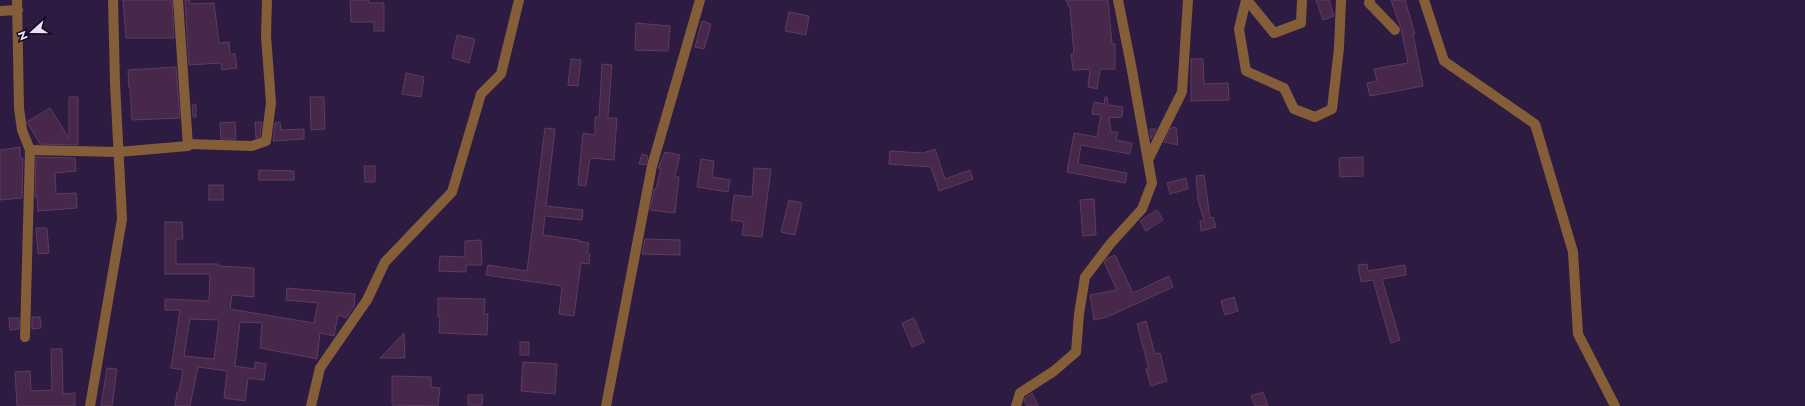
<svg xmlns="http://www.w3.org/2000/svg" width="1805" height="406" font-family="Jost,sans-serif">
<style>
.building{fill:#47284b;stroke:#5d3c60;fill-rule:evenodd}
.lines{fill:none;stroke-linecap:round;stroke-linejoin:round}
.minor{stroke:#845e38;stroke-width:10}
.tertiary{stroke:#845e38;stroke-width:10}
</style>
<rect width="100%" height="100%" fill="#2d1b41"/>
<g class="building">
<path d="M123,0H172L174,38H126Z"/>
<path d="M185,0H190V4L214,3L219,43L229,42L230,54H235L237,68L222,70L221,63L189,65Z"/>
<path d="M350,0H369V3H384V31H374V22H351Z"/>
<path d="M1066,0H1108L1112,44H1115V69H1100L1097,89L1088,87L1090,69L1073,70L1071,54H1074L1070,8Z"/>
<path d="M1316,0H1329L1334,16L1323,20Z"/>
<path d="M1391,0H1405L1415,34H1413L1423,86L1370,96L1367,83L1377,81L1374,69L1408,63L1401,28Z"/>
<path d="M789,12L809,16L806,35L785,31Z"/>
<path d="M702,21L711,24L704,49L695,47Z"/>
<path d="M636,23L670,26L668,51L635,50Z"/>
<path d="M457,35L475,39L469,63L452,58Z"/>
<path d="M571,59L581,60L578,86L568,85Z"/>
<path d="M1191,59H1203L1204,84L1228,83L1229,100L1191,101Z"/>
<path d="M602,64L612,65L608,118H617L614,160L590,158L586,186L578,185L583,133L595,135V117H599Z"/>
<path d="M176,67L180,118L132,120L130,87L129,88L128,70Z"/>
<path d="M406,73L424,77L421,97L402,94Z"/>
<path d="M69,97H78V145L40,144L27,122L50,108L69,138Z"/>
<path d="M310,97H324L325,129L311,130Z"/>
<path d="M1105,97H1107L1108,105L1123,107L1122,117L1109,118L1111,132H1118L1116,140L1132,143L1130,154L1081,145L1078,164L1127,173L1125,183L1067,172L1074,133L1097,137L1101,115L1092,114L1094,102L1104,104Z"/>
<path d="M196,104V117H193L192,105Z"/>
<path d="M235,122L236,139H221L220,123Z"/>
<path d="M255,122H262L260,136L256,138Z"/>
<path d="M280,122L281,130L304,129V139L273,141L275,123Z"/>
<path d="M1176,127L1178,145L1164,142L1171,128Z"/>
<path d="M545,128L555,129L546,206L583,210L582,220L545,216L543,235L579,240V241L589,243L587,253L590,254L589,264L581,263L574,316L559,314L562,286L486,275L488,265L527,271Z"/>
<path d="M1150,129H1156L1151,139L1150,132Z"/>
<path d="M20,147V158H23L22,198L0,200V150Z"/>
<path d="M935,149L945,179L970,170L973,179L939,191L931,167L889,164L890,151L923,153Z"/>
<path d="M665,152L680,155L675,176L679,177L675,213L650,210L654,189H656L661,168H658Z"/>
<path d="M642,154L648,156L646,165L639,164Z"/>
<path d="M36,157L75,158L76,171L55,173L56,194L76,193L77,208L38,211L37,197H35Z"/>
<path d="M1363,157V176L1340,177L1339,158Z"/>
<path d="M701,159L714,161L712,177L730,180L728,192L697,187Z"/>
<path d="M364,166H375V182H365Z"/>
<path d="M754,168L771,169L762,237L742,235L744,222L731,220L734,195L752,197Z"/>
<path d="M259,170L294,171V180H259Z"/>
<path d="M1204,175L1210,218L1213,217L1216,227L1201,231L1200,221L1204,220L1198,200L1196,176Z"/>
<path d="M1186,178L1188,189L1170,194L1167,183Z"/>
<rect x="209" y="185" width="14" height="15"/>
<path d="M1094,199L1096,235L1083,236L1080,200Z"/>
<path d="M789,200L802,203L795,235L781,232Z"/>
<path d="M1157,210L1163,220L1146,231L1140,221Z"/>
<path d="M165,222H182L183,239H176V264H218V266L254,268V297L232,295L230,309L314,323L318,303L286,300L287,288L355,294L354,306L346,318L338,315L334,336L320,333L317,359L260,348L262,323L240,322L235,366L254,369L255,362L266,364L264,380L248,378L245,401L224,398L227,371L198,367L190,406H175L177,392H179L183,370L171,368L180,310H165V299L209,301L210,274H165ZM190,319L219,320L214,359L184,356Z"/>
<path d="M36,228H47L49,253L38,254Z"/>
<path d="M645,239L680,240V255L642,254Z"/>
<path d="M481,240L482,265H466V272L439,271L440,256L465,257V241Z"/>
<path d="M1115,255L1133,293L1169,276L1173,287L1107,317L1094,320L1090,295L1117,290L1104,262L1108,258Z"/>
<path d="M1367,264L1368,271L1405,265L1406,275L1382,279L1400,340L1391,343L1373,280L1361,282L1358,265Z"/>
<path d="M1234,297L1238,311L1225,315L1221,301Z"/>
<path d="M438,298L485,299L484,314H488L487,335L439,333L440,317H438Z"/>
<path d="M32,317H40L41,328L32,329Z"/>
<path d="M9,318H19V329L10,330Z"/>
<path d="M914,318L924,342L912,347L902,323Z"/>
<path d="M1146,321L1155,354L1160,353L1167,381L1151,386L1146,369H1149L1137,324Z"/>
<path d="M404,333L405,358H380Z"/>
<rect x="520" y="342" width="9" height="13"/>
<path d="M51,349H62L63,394L75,393V406H17L15,372L30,371L31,391L52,390Z"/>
<path d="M523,362L557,364L555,394L521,391Z"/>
<path d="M107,368L117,369L112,406H101Z"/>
<path d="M392,376L431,377V387L440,388L438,406L392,405Z"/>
<path d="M1263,392L1268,406H1255L1251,396Z"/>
<path d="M1032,393L1038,406H1027L1024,401L1025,398Z"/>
<path d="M468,395H483L482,405H468Z"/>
</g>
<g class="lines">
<g class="minor">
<path d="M17,0L19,108L22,130L30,150L25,337"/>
<path d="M1246,0L1239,29L1246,71L1284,88L1294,109L1315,117L1332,109L1339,48L1341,0"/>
<path d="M1247,0L1274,33L1301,23L1302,0"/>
<path d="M1370,0L1369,3L1395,30"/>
<path d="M1424,0L1444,61L1535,124L1573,252L1578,334L1615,406"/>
<path d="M0,11L18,10"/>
<path d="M188,144L252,146L266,141L271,103L266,36L267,0"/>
<path d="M30,150L118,152L188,146L178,0"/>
<path d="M1148,160L1182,92L1188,0"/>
<path d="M90,406L122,219L115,83L113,0"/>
<path d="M311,406L320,368L367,300L385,262L452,192L481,94L501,74L519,0"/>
<path d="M606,406L652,166L700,0"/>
</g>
<path class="tertiary" d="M1016,406L1020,393L1054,371L1076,352L1079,314L1085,277L1111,243L1142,209L1152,183L1131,65L1118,0"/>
</g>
<g transform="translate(32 32) rotate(249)" stroke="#120a1b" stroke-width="3" paint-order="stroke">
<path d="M0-3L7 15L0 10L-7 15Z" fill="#e8def8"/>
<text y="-6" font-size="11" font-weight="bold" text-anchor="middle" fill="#e8def8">N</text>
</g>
</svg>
